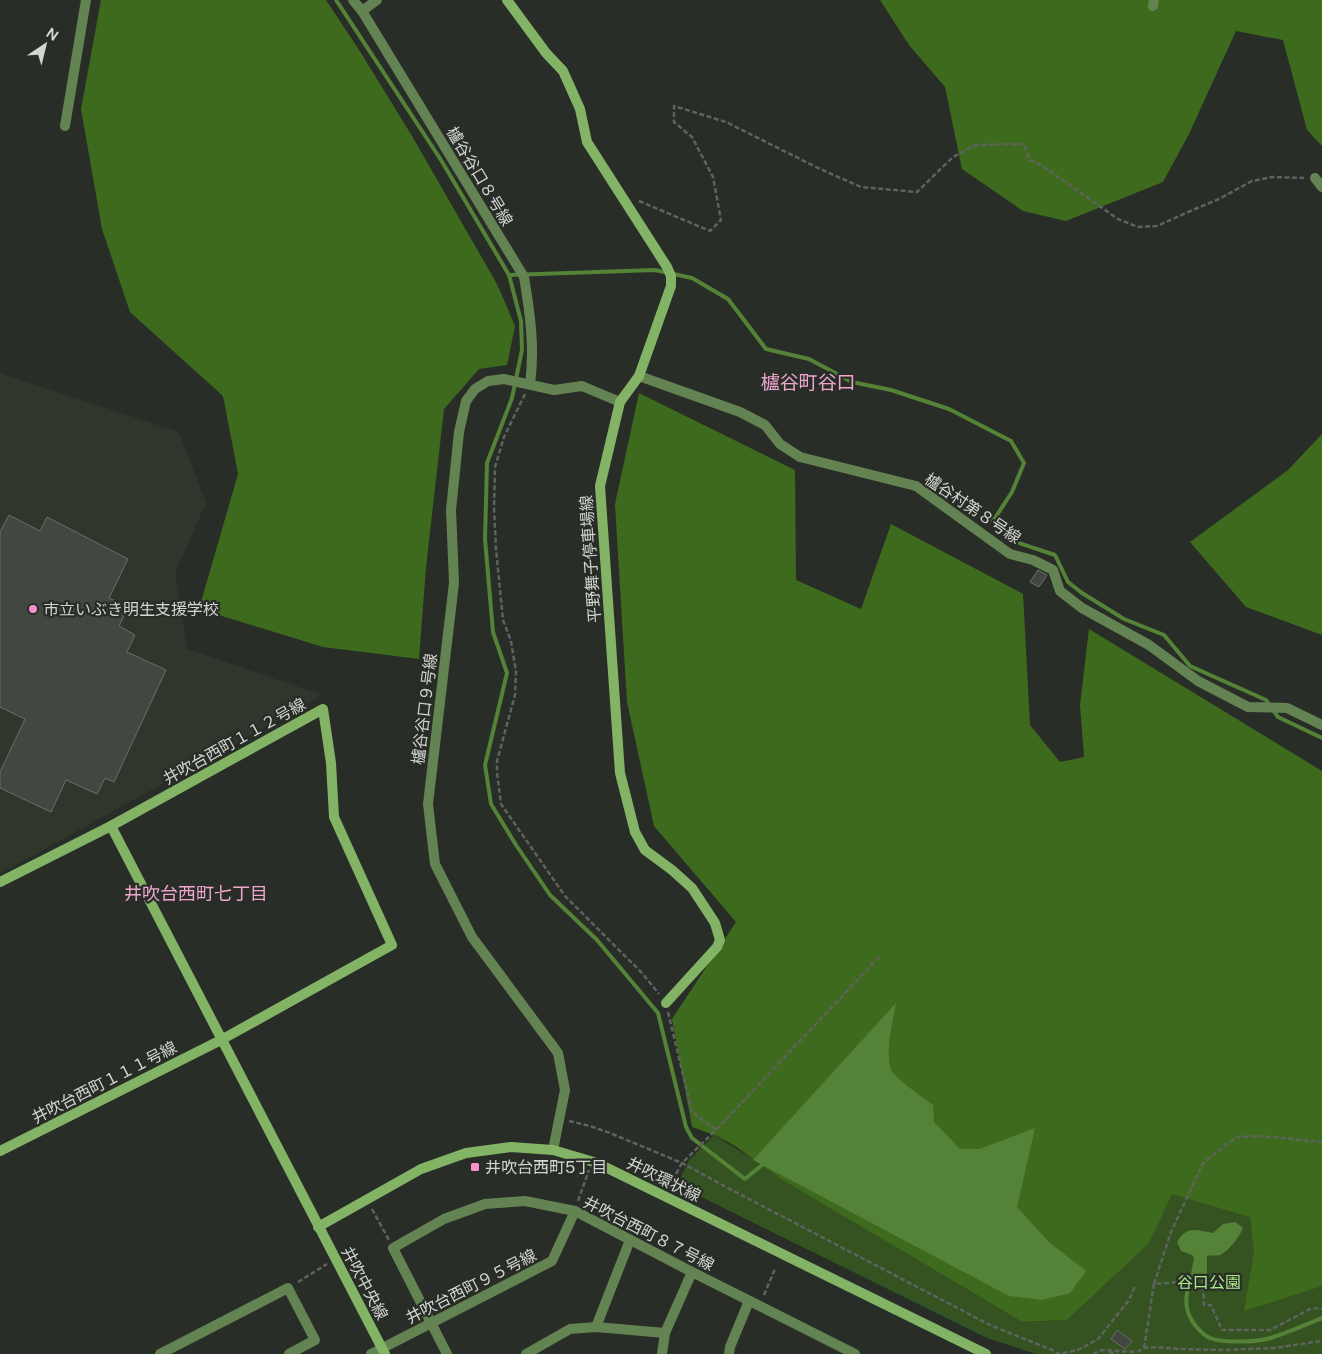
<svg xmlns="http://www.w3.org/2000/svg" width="1322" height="1354" font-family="'Public Sans','Noto Sans JP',sans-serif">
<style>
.built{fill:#2f362b}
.green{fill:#355320}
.forest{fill:#3e6a1d}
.water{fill:#548237}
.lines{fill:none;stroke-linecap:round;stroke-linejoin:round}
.stream{stroke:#548237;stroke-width:4}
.building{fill:#434741;stroke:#6a6f68}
.path{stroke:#5f635e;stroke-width:2.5;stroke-dasharray:5 2.5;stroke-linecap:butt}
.street{stroke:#648352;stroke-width:10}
.secondary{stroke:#83b465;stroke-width:10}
.poi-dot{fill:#f790cd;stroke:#292d27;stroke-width:2}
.labels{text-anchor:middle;stroke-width:4.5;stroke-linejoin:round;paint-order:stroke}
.street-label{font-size:16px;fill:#d2d5d1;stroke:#292d27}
.poi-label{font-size:16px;fill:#d2d5d1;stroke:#292d27;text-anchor:start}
.park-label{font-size:16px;fill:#abea85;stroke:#292d27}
.neighbourhood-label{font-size:18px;fill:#eea5ce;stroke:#292d27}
.quarter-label{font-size:19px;fill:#eea5ce;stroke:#292d27}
</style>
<rect width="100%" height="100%" fill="#292d27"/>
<path class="built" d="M0,373L179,432L206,503L175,573L187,649L323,695L0,874Z"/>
<path class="green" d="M714,1135L911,1256L1022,1322L1067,1320L1177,1178L1262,1207L1322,1267V1354H1036L987,1338L677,1185L689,1160Z"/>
<g class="forest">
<path d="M101,0H326L361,53L412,136L497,284L515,326L507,365L479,369L444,409L426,567L419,659L323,647L199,609L238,474L223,396L130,312L102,229L81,109Z"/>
<path d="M880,0H1322V146L1307,130L1283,40L1236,31L1189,134L1163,182L1066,221L1023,211L962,169L945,87L909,45Z"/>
<path d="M639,393L795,470L796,580L861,609L891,524L1023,594L1030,725L1060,762L1084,757L1080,705L1089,629L1322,771V1286L1244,1311L1254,1253L1250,1217L1172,1194L1149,1243L1067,1320L1022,1322L783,1180L735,1146L717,1136L692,1127L672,1019L736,922L654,826L627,702L615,504Z"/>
<path d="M1322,434V635L1246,607L1190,542L1288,470Z"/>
</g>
<g class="water">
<path d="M896,1003C893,1020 885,1054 891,1070C894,1077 925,1099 933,1105L934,1122L960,1149H979L1035,1128L1017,1207L1050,1243L1086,1271L1070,1293L1042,1300L1009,1296L753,1160Z"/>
<path d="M1235,1222L1243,1228C1240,1236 1228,1252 1220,1255C1216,1256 1211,1255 1207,1256V1277L1190,1279L1194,1258L1192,1255L1181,1251L1177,1242C1187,1225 1196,1230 1213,1233L1223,1224Z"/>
</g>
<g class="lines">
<g class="stream">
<path d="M336,0L441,160L509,275L521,321L522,350L512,398L487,463L485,539L493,632L507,673L485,765L491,804L516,845L550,895L597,940L658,1013L686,1127L692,1138L745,1179L762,1165"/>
<path d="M509,275L655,270L692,278L728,299L766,349L809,359L852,382L891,390L949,409L1011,441L1024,463L1012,492L993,521L1010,540L1055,555L1068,582L1082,593L1124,619L1164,635L1190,666L1266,700L1278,717L1322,738"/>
<path d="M1193,1278C1185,1291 1184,1306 1191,1319C1194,1325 1203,1335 1210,1338C1221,1343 1255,1342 1267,1339C1286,1334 1304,1325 1322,1318"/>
</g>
</g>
<g class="building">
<path d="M9,515L40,531L47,517L128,559L109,598L128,607L119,626L135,635L127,652L166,670L114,782L105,778L97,794L66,780L51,812L0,788V772L25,719L0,707V532Z"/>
<path d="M1038,570L1047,575L1039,587L1030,582Z"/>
<path d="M1117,1330L1132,1341L1125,1349L1111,1339Z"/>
</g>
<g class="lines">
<g class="path">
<path d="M639,201L710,231L721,220L713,177L692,137L674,122V106L726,122L818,168L861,187L917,192L953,157L976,145L1024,144L1030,160L1041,165L1118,219L1138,227L1157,226L1195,209L1219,199L1252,181L1272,177L1304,178"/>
<path d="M525,394L504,437L495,467L494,508L496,549L503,620L511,641L516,672L515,695L497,761V773L501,804L565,896L642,973L659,994"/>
<path d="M668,1012L692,1112L716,1130"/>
<path d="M569,1121L590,1126L610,1133L682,1163L728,1188L990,1325L1052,1350L1058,1354L1078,1350L1098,1339L1129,1300L1135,1286"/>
<path d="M669,1187L682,1163L716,1130L880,956"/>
<path d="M578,1201L589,1170"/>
<path d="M372,1209L389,1240"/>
<path d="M298,1282L327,1264"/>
<path d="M1154,1284L1171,1232L1203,1163L1237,1137L1261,1136L1322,1142"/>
<path d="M764,1295L775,1269"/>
<path d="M1144,1348L1154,1284L1203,1280L1204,1305H1211L1222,1330H1270L1312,1308L1322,1309"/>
<path d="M1109,1352L1118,1354"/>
<path d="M1093,1354L1101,1350L1137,1352L1144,1348L1156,1347L1178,1349L1224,1350L1274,1348L1322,1341"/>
</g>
<g class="street">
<path d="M353,0L362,11L524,277C530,313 535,348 530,384"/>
<path d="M1153,6L1154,0"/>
<path d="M362,11L377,0"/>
<path d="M65,126L86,0"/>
<path d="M1315,178L1322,187"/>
<path d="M639,376L740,412L765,425L780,444L800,457L916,486L1010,554L1033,560L1053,570L1060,591L1082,608L1149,645L1198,681L1248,707L1287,708L1322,725"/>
<path d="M553,1150L565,1090L558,1053L472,937L435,864L428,804L454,583L451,510L459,432L466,401L475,389L488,381L504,379L554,390L582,386L620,402"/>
<path d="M596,1327L630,1240"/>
<path d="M160,1354L288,1288L315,1340L289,1354"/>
<path d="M371,1354L552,1261L575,1211"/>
<path d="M447,1354L393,1248L444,1219L485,1204L525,1201L575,1211L692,1272L855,1354"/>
<path d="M526,1354L570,1329L596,1327L665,1333"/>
<path d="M662,1354L665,1333L692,1272"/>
<path d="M729,1354L730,1347L749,1301"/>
</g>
<g class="secondary">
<path d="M507,0L546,53L563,71L580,109L587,142L667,267L671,276V286L639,376L620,402L600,486L620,773L635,832L645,850L672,870L692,888L715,923L720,940L717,947L666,1003"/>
<path d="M111,826L385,1354"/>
<path d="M0,882L111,826L323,709L331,763L334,817L392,945L221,1040L0,1151"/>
<path d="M318,1227L421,1169L466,1153L511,1147L553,1150L597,1163L986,1354"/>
</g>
</g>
<g class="poi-dot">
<circle cx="33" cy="609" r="5"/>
<rect x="470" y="1162" width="10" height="10" rx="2.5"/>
</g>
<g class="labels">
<g class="street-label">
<text transform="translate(480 176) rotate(59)" y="6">櫨谷谷口８号線</text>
<text transform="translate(973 508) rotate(34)" y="6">櫨谷村第８号線</text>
<text transform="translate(590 559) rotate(-94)" y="6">平野舞子停車場線</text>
<text transform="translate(424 709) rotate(-83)" y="6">櫨谷谷口９号線</text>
<text transform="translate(234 741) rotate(-29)" y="6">井吹台西町１１２号線</text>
<text transform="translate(104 1082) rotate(-27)" y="6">井吹台西町１１１号線</text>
<text transform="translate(664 1179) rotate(26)" y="6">井吹環状線</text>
<text transform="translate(649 1233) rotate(27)" y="6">井吹台西町８７号線</text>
<text transform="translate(365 1283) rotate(62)" y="6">井吹中央線</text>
<text transform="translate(471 1286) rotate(-27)" y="6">井吹台西町９５号線</text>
</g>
<g class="poi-label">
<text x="43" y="615">市立いぶき明生支援学校</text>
<text x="485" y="1173">井吹台西町5丁目</text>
</g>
<g class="park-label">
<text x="1209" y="1288">谷口公園</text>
</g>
<g class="neighbourhood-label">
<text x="196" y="900">井吹台西町七丁目</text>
</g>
<g class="quarter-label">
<text x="808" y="389">櫨谷町谷口</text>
</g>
</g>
<g transform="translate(45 45) rotate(35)" stroke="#292d27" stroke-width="4" paint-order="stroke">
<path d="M0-4L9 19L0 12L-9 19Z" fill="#d2d5d1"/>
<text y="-8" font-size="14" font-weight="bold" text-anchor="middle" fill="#d2d5d1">N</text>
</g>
</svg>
